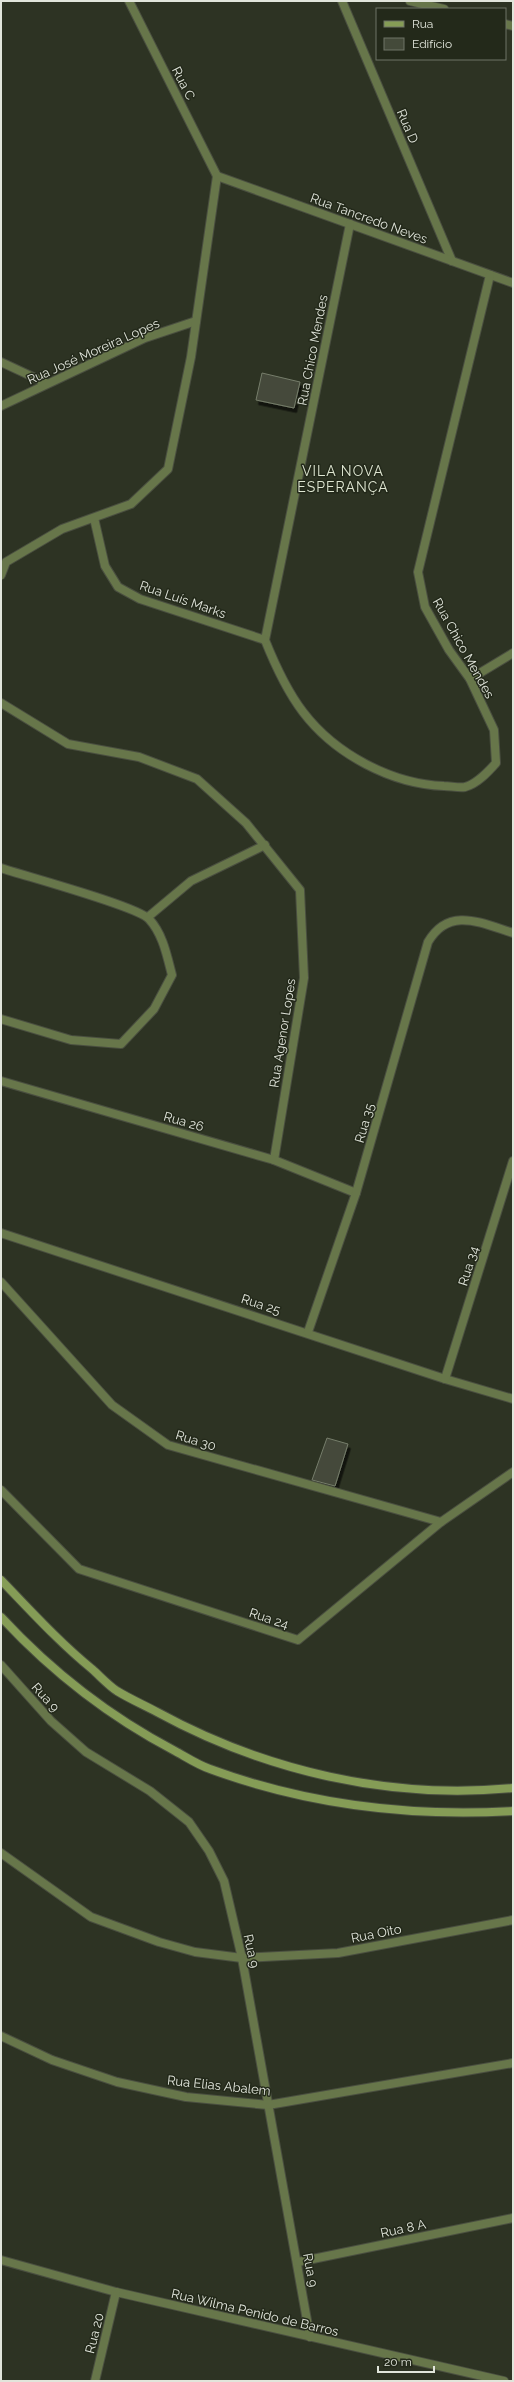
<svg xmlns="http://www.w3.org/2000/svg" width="514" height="2382" font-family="Raleway,sans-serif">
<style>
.building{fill:#444a3a;stroke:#767d6b;filter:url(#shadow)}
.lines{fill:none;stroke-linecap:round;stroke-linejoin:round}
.lane-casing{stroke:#4a4f40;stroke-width:10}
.street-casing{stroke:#4a4f40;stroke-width:10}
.secondary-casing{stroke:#4a4f40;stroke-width:10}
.lane{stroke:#67764a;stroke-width:8}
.street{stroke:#67764a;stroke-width:8}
.secondary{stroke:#859c56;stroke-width:8}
.labels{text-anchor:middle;stroke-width:3;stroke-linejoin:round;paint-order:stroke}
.street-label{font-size:13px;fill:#e1e5db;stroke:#23291a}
.neighbourhood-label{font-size:14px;letter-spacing:1px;fill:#dfe6d2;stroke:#23291a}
</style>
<defs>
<filter id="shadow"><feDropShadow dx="2.5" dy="4.5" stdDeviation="0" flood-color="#0009"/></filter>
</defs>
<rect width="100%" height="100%" fill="#2d3323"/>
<g class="building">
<path d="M262,373L300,382L294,408L256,400Z"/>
<path d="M327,1438L348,1444L335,1486L312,1480Z"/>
</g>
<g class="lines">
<defs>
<path id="lane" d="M148,917L191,881L265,845"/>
<g id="street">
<path d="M129,1L217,176"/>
<path d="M342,1L452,261"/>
<path d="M410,1L444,9"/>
<path d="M505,24L513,26"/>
<path d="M217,176L513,283"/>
<path d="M350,224L265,640C275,665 287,691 303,712C335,754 391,784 444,786C450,786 459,788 465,787C477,784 488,772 496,763L494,730L470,679L449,650L425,607L418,572L490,275"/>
<path d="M1,362L46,383"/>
<path d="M1,406L145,338L196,321"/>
<path d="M94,518L105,566L118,587L140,599L265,640"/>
<path d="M1,575L6,562L62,529L131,504L168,469L191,357L217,176"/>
<path d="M470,679L513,653"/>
<path d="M1,703L68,744L139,757L197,779L246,823L300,890L304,978L274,1160"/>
<path d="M1,868C25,876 137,906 149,919C163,934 167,956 172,975L154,1009L121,1044L71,1040L1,1019"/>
<path d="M1,1081L274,1160L356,1193"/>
<path d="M1,1233L445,1379L513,1399"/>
<path d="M1,1282L112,1405L168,1445L441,1522"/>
<path d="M308,1332L356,1193L428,942C449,906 481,923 513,933"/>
<path d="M445,1379L513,1161"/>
<path d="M1,1490L79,1569L298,1640L441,1522L513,1472"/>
<path d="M1,1665L51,1721L86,1752L150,1791L189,1822L209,1851L224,1881L242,1958L310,2337"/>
<path d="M1,1853L91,1917L159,1942L195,1952L242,1958L338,1953L513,1920"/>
<path d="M1,2036L52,2060L117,2082L186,2097L268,2105L513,2063"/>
<path d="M1,2260L116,2292L504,2381"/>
<path d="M298,2262L513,2218"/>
<path d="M95,2381L116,2292"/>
</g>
<g id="secondary">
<path d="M1,1580C31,1611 59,1642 92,1669C100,1676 108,1685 117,1691C130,1699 144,1705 157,1712C265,1771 390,1800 513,1788"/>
<path d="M1,1617C51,1671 110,1717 175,1751C186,1757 198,1765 210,1769C308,1805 409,1817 513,1811"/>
</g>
</defs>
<use href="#lane" class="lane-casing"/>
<use href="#street" class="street-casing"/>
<use href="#secondary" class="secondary-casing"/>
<use href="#lane" class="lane"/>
<use href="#street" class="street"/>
<use href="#secondary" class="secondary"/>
</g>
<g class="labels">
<g class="street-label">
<text transform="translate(184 83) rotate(63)" y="5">Rua C</text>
<text transform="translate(408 126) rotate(67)" y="5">Rua D</text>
<text transform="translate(369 218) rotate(20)" y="5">Rua Tancredo Neves</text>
<text transform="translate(312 350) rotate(-79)" y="5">Rua Chico Mendes</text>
<text transform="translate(93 351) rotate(-24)" y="5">Rua José Moreira Lopes</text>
<text transform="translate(183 599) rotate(19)" y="5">Rua Luís Marks</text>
<text transform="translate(464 648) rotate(61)" y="5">Rua Chico Mendes</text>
<text transform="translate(282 1033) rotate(-81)" y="5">Rua Agenor Lopes</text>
<text transform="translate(184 1121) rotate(16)" y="5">Rua 26</text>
<text transform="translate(364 1123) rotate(-74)" y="5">Rua 35</text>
<text transform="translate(468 1266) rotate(-73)" y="5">Rua 34</text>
<text transform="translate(261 1304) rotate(18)" y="5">Rua 25</text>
<text transform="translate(196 1440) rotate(17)" y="5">Rua 30</text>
<text transform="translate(269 1618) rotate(18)" y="5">Rua 24</text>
<text transform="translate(46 1697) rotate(48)" y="5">Rua 9</text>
<text transform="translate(376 1933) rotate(-11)" y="5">Rua Oito</text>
<text transform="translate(252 1951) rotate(78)" y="5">Rua 9</text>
<text transform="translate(219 2085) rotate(6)" y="5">Rua Elias Abalem</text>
<text transform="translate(403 2228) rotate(-12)" y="5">Rua 8 A</text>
<text transform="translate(311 2270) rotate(80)" y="5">Rua 9</text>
<text transform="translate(255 2312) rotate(13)" y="5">Rua Wilma Penido de Barros</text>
<text transform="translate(94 2333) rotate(-76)" y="5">Rua 20</text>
</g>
<g class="neighbourhood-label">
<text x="343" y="476">VILA NOVA<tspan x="343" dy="16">ESPERANÇA</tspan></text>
</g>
</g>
<rect width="514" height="2382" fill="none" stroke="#e1e5db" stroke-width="4"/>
<rect x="376" y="8" width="130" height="52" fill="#23291a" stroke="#6f7467"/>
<rect x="384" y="21" width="20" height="6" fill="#859c56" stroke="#6f7467"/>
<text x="412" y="28" font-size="12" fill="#e1e5db">Rua</text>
<rect x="384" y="38" width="20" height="12" fill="#444a3a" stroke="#6f7467"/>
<text x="412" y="48" font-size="12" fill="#e1e5db">Edifício</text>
<path d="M378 2366v6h56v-6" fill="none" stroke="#e1e5db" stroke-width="2"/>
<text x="384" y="2366" font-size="12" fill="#e1e5db" stroke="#23291a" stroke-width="3" paint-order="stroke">20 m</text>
</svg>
